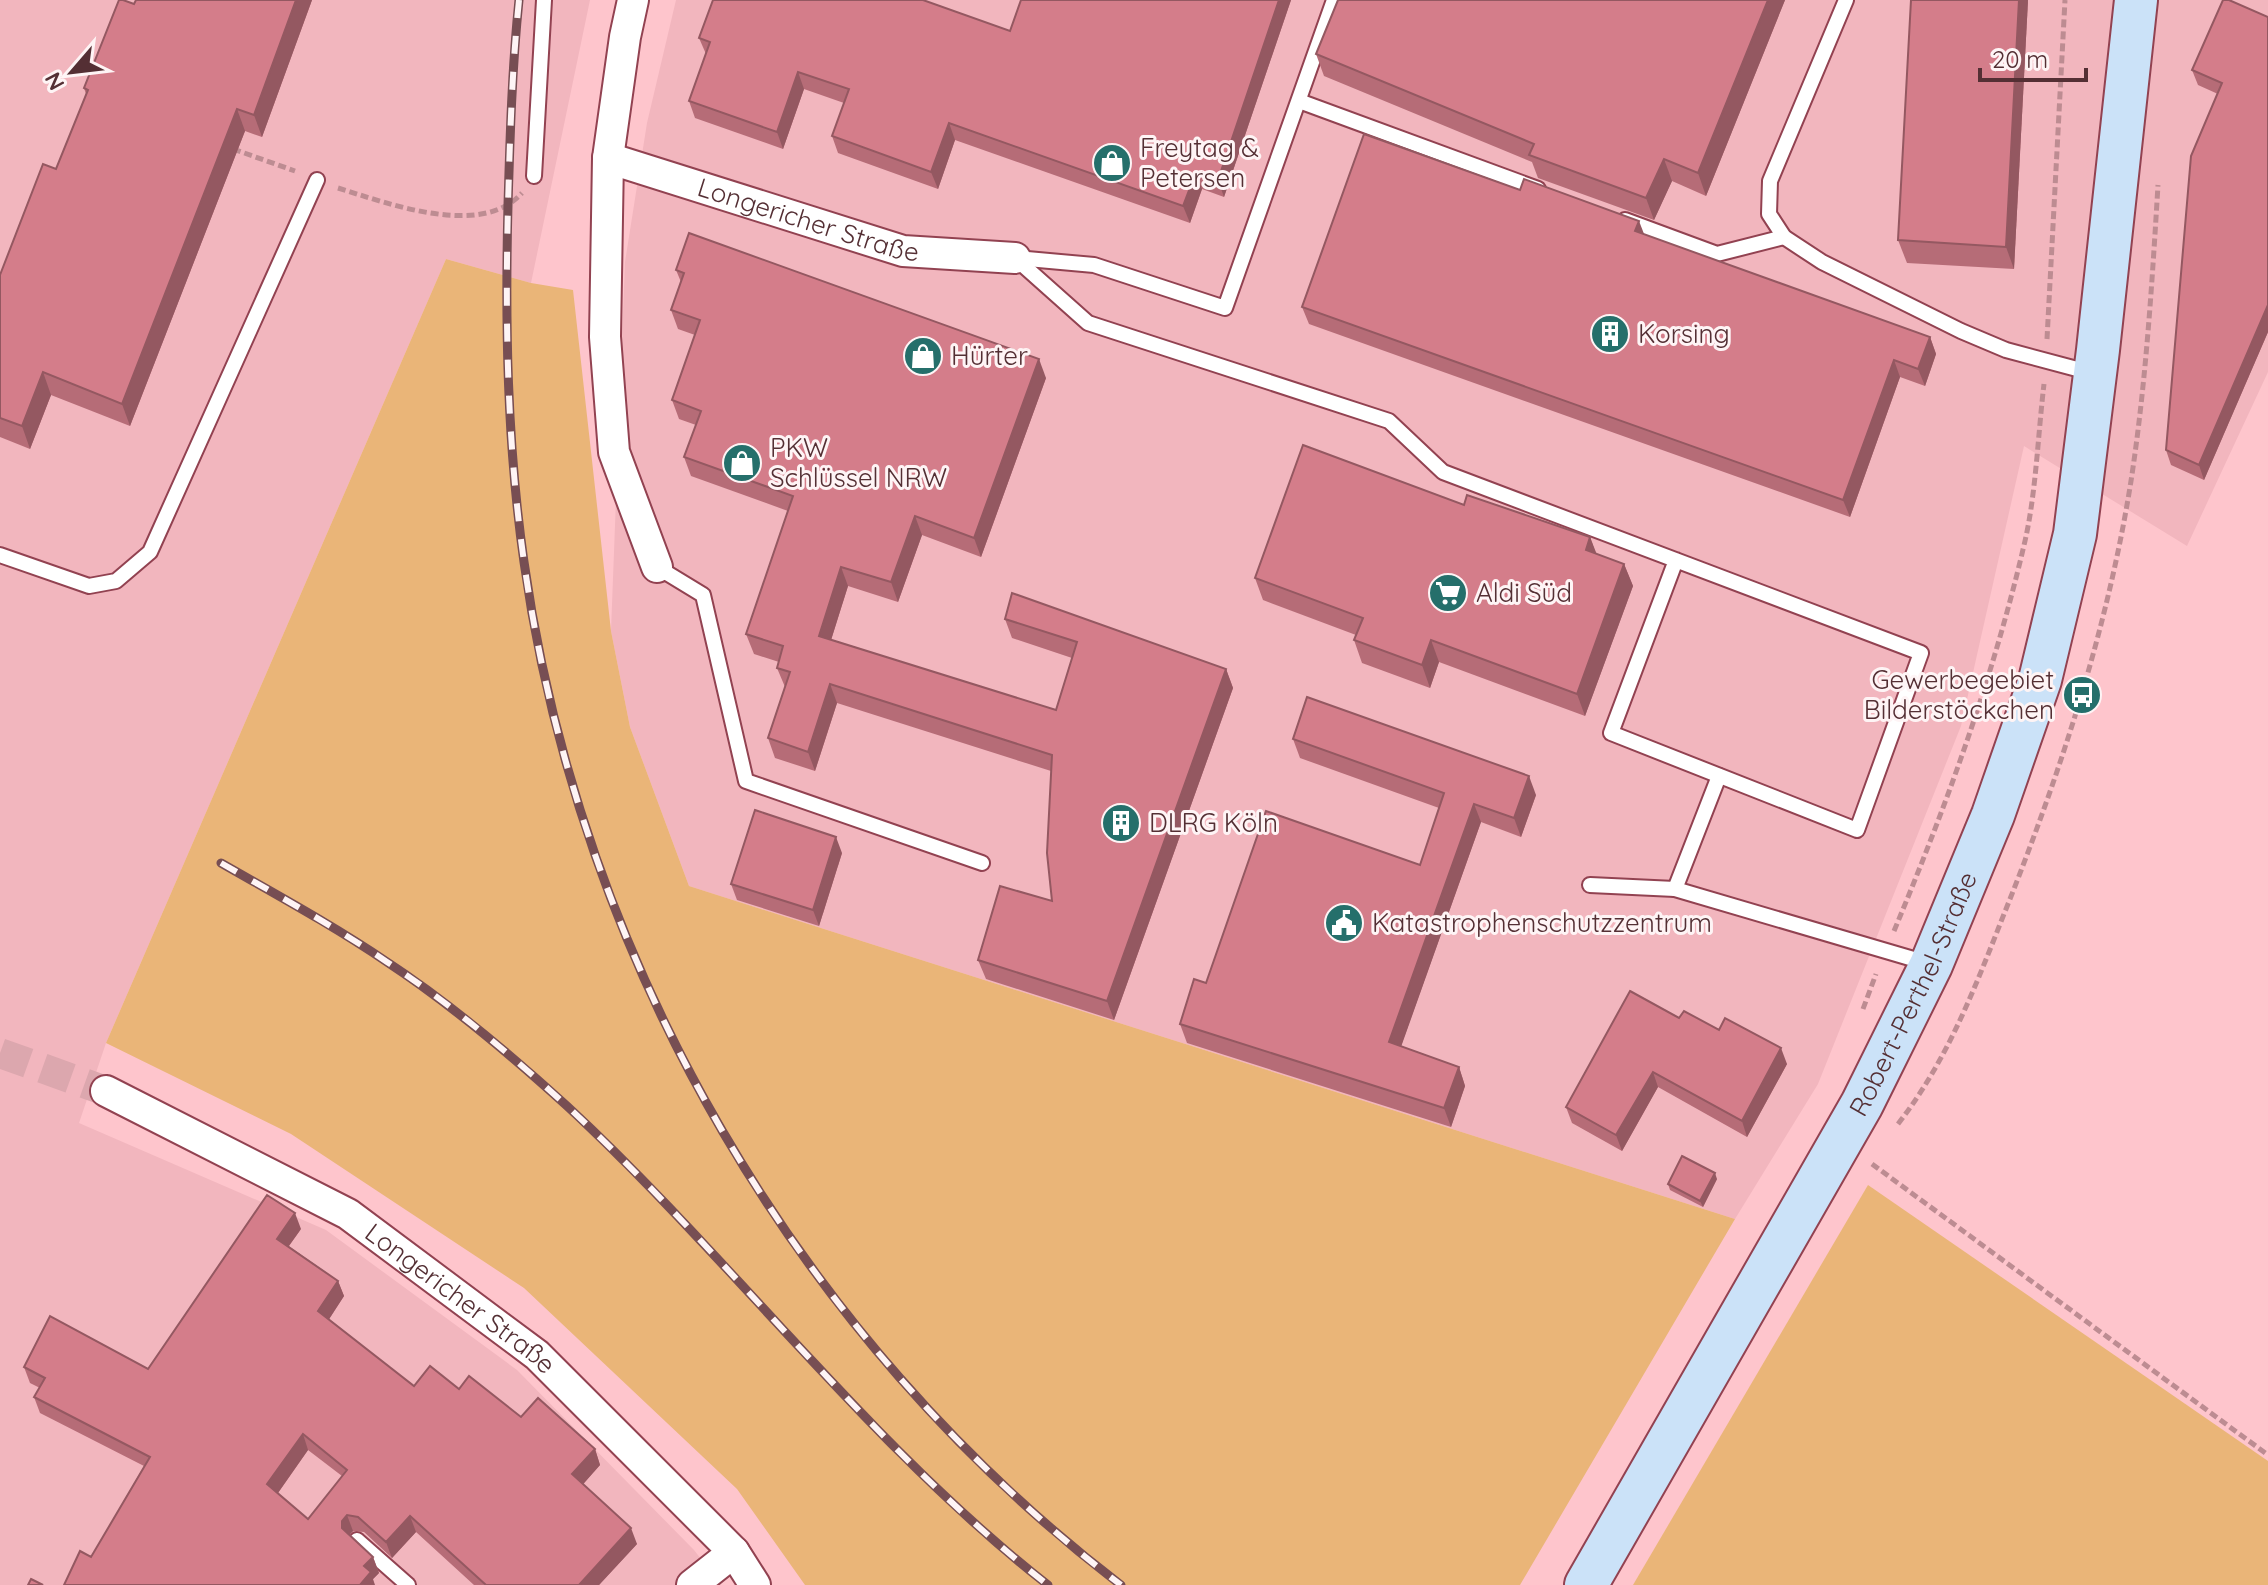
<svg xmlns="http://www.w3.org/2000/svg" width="2268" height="1585" font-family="Quicksand,sans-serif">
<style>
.built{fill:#f2b6be}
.green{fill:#eab578}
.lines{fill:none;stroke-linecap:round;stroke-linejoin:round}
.street-tunnel{stroke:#dca7ae;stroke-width:30;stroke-dasharray:30 15;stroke-linecap:butt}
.lane-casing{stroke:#924251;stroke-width:18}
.street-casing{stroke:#924251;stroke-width:34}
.secondary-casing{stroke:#924251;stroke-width:46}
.path{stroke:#bd8c92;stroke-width:5;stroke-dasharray:8 4;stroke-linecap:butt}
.lane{stroke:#fff;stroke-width:14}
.street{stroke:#fff;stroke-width:30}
.secondary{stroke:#cbe2f8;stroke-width:42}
.rail-casing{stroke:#774e53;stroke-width:9}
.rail{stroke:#fef4f5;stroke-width:6;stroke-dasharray:18;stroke-linecap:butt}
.wall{fill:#b66c77;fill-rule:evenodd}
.shaded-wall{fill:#945861}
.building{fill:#d47d8a;stroke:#945861;stroke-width:2;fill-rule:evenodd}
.labels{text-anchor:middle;stroke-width:6;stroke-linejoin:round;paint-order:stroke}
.poi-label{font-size:26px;fill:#542f34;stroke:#fef4f5;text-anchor:start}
.street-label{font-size:26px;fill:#542f34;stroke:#fef4f5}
</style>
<rect width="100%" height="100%" fill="#fec5cc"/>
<g class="built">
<path d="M0,0H590L531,283L446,259L106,1043L79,1123L326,1230L517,1370L694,1550L721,1585H0Z"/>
<path d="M676,0H2268V372L2187,546L2024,446L1961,726L1818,1084L1735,1219L689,886L630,727L611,631L625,262L647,123Z"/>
</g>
<g class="green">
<path d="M446,259L531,283L573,290L611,631L630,727L689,886L1735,1219L1520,1585H805L737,1489L524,1288L291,1134L106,1043Z"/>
<path d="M1868,1185L2268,1461V1585H1633Z"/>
</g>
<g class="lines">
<path class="street-tunnel" d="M0,1053L106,1091"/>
<defs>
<g id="lane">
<path d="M1846,0L1770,181L1769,214L1784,237L1822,262L1961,331L2006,350L2092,373"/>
<path d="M1299,101L1538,189"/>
<path d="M534,176L544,0"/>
<path d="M1625,220L1717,254L1784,237"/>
<path d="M1015,258L1088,323L1389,421L1443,472L1921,653L1857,830L1611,733L1676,560"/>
<path d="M1016,258L1094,265L1225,308L1334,0"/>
<path d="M0,555L89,586L116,581L150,552L317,180"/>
<path d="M657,567L703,595L746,781L982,863"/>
<path d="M1590,885L1675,889L1927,963"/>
<path d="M1675,889L1719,776"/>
<path d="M357,1540L408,1585"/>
</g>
<g id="street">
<path d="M633,0L625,37L608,158L605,337L614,452L657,567"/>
<path id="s1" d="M608,158L903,251L1015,258"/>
<path id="s2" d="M106,1091L348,1214L537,1355L734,1552L755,1585"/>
<path d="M692,1585L734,1552"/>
</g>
<g id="secondary">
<path id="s3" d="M1586,1585L1862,1104L1931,965L1993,815L2040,680L2075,534L2098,350L2136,0"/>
</g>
</defs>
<use href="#lane" class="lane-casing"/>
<use href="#street" class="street-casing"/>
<use href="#secondary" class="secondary-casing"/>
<g class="path">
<path d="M233,149L295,171"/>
<path d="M338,188C387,203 481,239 522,193"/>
<path d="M2047,339L2065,0"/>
<path d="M1894,931C1947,804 1994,675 2025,541C2036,493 2038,434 2044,384"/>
<path d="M1863,1009L1876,974"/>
<path d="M1898,1124C1950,1057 1977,982 2008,904C2062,768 2108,626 2131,481C2146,383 2152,284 2158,185"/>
<path d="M1872,1164L2268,1455"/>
</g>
<use href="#lane" class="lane"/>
<use href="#street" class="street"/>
<use href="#secondary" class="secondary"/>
<defs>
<g id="rail">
<path d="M519,0C512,68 510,136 508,205C505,324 507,443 524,562C580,963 799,1339 1121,1585"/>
<path d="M221,863C277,895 334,926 387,962C451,1004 511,1055 567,1106C733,1260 869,1445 1048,1585"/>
</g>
</defs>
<use href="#rail" class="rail-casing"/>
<use href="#rail" class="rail"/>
</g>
<g class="wall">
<path d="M136,0H312L262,137L245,131L130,426L51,395L30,449L0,437V275L56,169L86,94L84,88Z"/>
<path d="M1291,0L1224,197L1202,189L1190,223L955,140L938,189L838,153L832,136L844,103L804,89L783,149L695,118L689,101L706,54L699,38L1010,31Z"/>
<path d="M1785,0L1706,196L1672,181L1654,220L1538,178L1532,162L1324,76L1316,54Z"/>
<path d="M2028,0L2014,269L1907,263L1898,240Z"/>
<path d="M2268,17V332L2204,480L2171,465L2166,450L2218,94L2198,85L2192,70Z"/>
<path d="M1644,234L1930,337L1936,354L1925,386L1900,377L1850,517L1309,324L1302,307Z"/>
<path d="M676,270L1046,378L981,557L922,535L898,602L848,586L831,640L1056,710L1072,658L1012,638L1005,619L1226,669L1233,688L1114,1020L986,979L978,960L1052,901L1051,771L837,703L815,771L775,758L768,738L785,687L777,668L779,662L754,654L746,634L788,511L691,476L684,457L696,425L679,419L672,400L695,335L678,329L671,310L681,282Z"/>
<path d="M1464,505L1590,537L1596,554L1624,564L1633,586L1585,716L1439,662L1430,688L1362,663L1354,640L1356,635L1263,600L1255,578Z"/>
<path d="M1293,739L1536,795L1521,837L1481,822L1401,1046L1459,1067L1465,1086L1451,1127L1187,1043L1180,1024L1206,983L1420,865L1439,808L1300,758Z"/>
<path d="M842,853L819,926L737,900L731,884Z"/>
<path d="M1679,1018L1719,1030L1787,1064L1747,1137L1658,1087L1622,1151L1572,1123L1566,1107Z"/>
<path d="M1717,1179L1703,1207L1670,1190L1668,1184Z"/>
<path d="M301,1229L289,1246L338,1281L344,1296L329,1319L414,1386L459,1389L595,1449L600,1465L583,1484L637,1544L599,1585H474L416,1532L392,1558L364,1532L353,1531L350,1535L373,1557L379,1573L373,1579L91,1557L144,1466L40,1413L34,1397L40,1388L30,1383L24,1367L148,1369ZM308,1450L342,1476L308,1519L278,1493Z"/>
</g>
<g class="shaded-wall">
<path d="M296,0H312L262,137L254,115Z"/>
<path d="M1279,0H1291L1224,197L1218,180Z"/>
<path d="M1768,0H1785L1706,196L1698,173Z"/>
<path d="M2019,0H2028L2014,269L2006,247Z"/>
<path d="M798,72L804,89L783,149L777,132Z"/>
<path d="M237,109L245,131L130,426L122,404Z"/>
<path d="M949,123L955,140L938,189L931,172Z"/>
<path d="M1664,159L1672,181L1654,220L1646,198Z"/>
<path d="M1196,172L1202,189L1190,223L1183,206Z"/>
<path d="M1639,221L1646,239L1635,231Z"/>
<path d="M2268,305V332L2204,480L2199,465Z"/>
<path d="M1930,337L1936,354L1925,386L1918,369Z"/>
<path d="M1039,359L1046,378L981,557L974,538Z"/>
<path d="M1894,360L1900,377L1850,517L1843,500Z"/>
<path d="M43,372L51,395L30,449L22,426Z"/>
<path d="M915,516L922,535L898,602L891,582Z"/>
<path d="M1590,537L1599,560L1586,550Z"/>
<path d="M1624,564L1633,586L1585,716L1577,694Z"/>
<path d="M841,567L848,586L826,656L819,636Z"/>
<path d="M1431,640L1439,662L1430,688L1422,665Z"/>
<path d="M1226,669L1233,688L1114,1020L1107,1001Z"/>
<path d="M830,684L837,703L815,771L808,752Z"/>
<path d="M1529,776L1536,795L1521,837L1514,818Z"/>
<path d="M1474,804L1481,822L1396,1061L1389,1042Z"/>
<path d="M836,837L842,853L819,926L813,910Z"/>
<path d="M1781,1048L1787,1064L1747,1137L1742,1121Z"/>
<path d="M1459,1067L1465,1086L1451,1127L1444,1108Z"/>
<path d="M1653,1072L1658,1087L1622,1151L1616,1135Z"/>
<path d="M1715,1173L1717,1179L1703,1207L1700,1201Z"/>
<path d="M295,1213L301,1229L283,1254L277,1239Z"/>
<path d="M338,1281L344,1296L324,1327L318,1311Z"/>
<path d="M303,1434L308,1450L273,1500L267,1484Z"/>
<path d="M595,1449L600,1465L578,1490L572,1474Z"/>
<path d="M347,1515L353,1531L347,1537L342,1528V1521Z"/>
<path d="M410,1516L416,1532L392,1558L386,1542Z"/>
<path d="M631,1528L637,1544L599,1585H579Z"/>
<path d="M373,1557L379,1573L373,1579L375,1585H360L364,1566Z"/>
</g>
<g class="building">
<path d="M119,0H123L134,4L136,0H296L254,115L237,109L122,404L43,372L22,426L0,418V275L43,164L56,169L88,90L84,88Z"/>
<path d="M713,0H923L1010,31L1021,0H1279L1218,180L1196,172L1183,206L949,123L931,172L832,136L849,89L798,72L777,132L689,101L710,42L699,38Z"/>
<path d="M1338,0H1768L1698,173L1664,159L1646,198L1529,155L1534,144L1316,54Z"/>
<path d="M1911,0H2019L2006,247L1898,240Z"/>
<path d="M2223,0H2229L2268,17V305L2199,465L2166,450L2191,156L2222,83L2192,70Z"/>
<path d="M1364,134L1520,190L1524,179L1639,221L1635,231L1930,337L1918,369L1894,360L1843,500L1302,307Z"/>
<path d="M689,233L1039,359L974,538L915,516L891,582L841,567L819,636L1056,710L1077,642L1005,619L1012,593L1226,669L1107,1001L978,960L1000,886L1052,901L1047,853L1052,755L830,684L808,752L768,738L790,672L777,668L783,646L746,634L793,496L684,457L701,411L672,400L700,320L671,310L684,273L676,270Z"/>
<path d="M1303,445L1464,505L1467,495L1590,537L1586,550L1624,564L1577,694L1431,640L1422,665L1354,640L1363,618L1255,578Z"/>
<path d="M1307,697L1529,776L1514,818L1474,804L1389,1042L1459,1067L1444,1108L1180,1024L1194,979L1206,983L1266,811L1420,865L1444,793L1293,739Z"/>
<path d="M755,810L836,837L813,910L731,884Z"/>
<path d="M1630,991L1679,1018L1684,1011L1719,1030L1725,1018L1781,1048L1742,1121L1653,1072L1616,1135L1566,1107Z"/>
<path d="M1682,1156L1715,1173L1700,1201L1668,1184Z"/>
<path d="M267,1195L295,1213L277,1239L338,1281L318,1311L414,1386L430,1366L459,1389L469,1376L521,1417L538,1398L595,1449L572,1474L631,1528L579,1585H486L410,1516L386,1542L358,1517L347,1515L342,1521V1528L373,1557L364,1566L371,1572L360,1585H64L80,1551L91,1557L150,1457L34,1397L45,1378L24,1367L50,1316L148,1369ZM303,1434L347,1470L308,1519L267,1484Z"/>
<path d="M31,1579L43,1585H28Z"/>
</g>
<defs>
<symbol id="shop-disc" viewBox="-11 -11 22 22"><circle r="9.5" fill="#256f6b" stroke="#fef4f5"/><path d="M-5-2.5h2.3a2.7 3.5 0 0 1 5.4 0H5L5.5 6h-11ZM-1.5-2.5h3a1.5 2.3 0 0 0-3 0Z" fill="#fff"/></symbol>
<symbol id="building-disc" viewBox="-11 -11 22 22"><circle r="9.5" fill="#256f6b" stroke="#fef4f5"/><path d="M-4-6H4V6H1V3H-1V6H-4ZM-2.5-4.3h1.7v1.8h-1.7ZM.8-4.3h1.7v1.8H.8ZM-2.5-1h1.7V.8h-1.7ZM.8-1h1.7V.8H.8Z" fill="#fff"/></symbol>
<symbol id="supermarket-disc" viewBox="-11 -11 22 22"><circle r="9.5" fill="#256f6b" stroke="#fef4f5"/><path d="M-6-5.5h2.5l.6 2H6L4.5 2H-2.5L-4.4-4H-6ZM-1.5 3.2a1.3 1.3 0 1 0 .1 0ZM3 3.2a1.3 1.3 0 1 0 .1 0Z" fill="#fff"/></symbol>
<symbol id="bus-disc" viewBox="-11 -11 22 22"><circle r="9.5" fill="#256f6b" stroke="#fef4f5"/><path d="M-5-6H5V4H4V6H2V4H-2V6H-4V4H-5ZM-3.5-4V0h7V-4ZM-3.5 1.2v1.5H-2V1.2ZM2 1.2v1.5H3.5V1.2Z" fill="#fff"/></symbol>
<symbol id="civic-disc" viewBox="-11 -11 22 22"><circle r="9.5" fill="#256f6b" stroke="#fef4f5"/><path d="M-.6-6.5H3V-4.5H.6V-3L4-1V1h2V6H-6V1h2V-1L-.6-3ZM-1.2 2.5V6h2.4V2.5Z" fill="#fff"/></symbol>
</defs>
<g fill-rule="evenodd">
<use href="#shop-disc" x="1090" y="141" width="44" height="44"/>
<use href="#building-disc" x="1588" y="312" width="44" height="44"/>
<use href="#shop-disc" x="901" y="334" width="44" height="44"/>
<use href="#shop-disc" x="720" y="441" width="44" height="44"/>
<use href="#supermarket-disc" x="1426" y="571" width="44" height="44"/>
<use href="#bus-disc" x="2060" y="673" width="44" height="44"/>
<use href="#building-disc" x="1099" y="801" width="44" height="44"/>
<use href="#civic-disc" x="1322" y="901" width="44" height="44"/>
</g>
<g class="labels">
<g class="poi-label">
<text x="1140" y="157">Freytag &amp;<tspan x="1140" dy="30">Petersen</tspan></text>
<text x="1638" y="343">Korsing</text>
<text x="951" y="365">Hürter</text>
<text x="770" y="457">PKW<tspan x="770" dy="30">Schlüssel NRW</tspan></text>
<text x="1476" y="602">Aldi Süd</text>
<text x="2054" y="689" text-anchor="end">Gewerbegebiet<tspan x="2054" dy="30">Bilderstöckchen</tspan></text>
<text x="1149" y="832">DLRG Köln</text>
<text x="1372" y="932">Katastrophenschutzzentrum</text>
</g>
<g class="street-label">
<text dy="9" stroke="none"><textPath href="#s1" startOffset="210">Longericher Straße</textPath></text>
<text dy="9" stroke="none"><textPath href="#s3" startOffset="676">Robert-Perthel-Straße</textPath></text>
<text dy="9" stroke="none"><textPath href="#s2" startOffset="412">Longericher Straße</textPath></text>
</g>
</g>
<g transform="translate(72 72) rotate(242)" stroke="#fef4f5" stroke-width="6" paint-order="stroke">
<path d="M0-6L14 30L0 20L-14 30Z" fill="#542f34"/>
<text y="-12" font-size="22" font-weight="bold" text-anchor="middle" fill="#542f34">N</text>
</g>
<path d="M1980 68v12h106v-12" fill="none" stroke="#542f34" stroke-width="4"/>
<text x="1992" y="68" font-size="24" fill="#542f34" stroke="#fef4f5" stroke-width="6" paint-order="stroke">20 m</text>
</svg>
